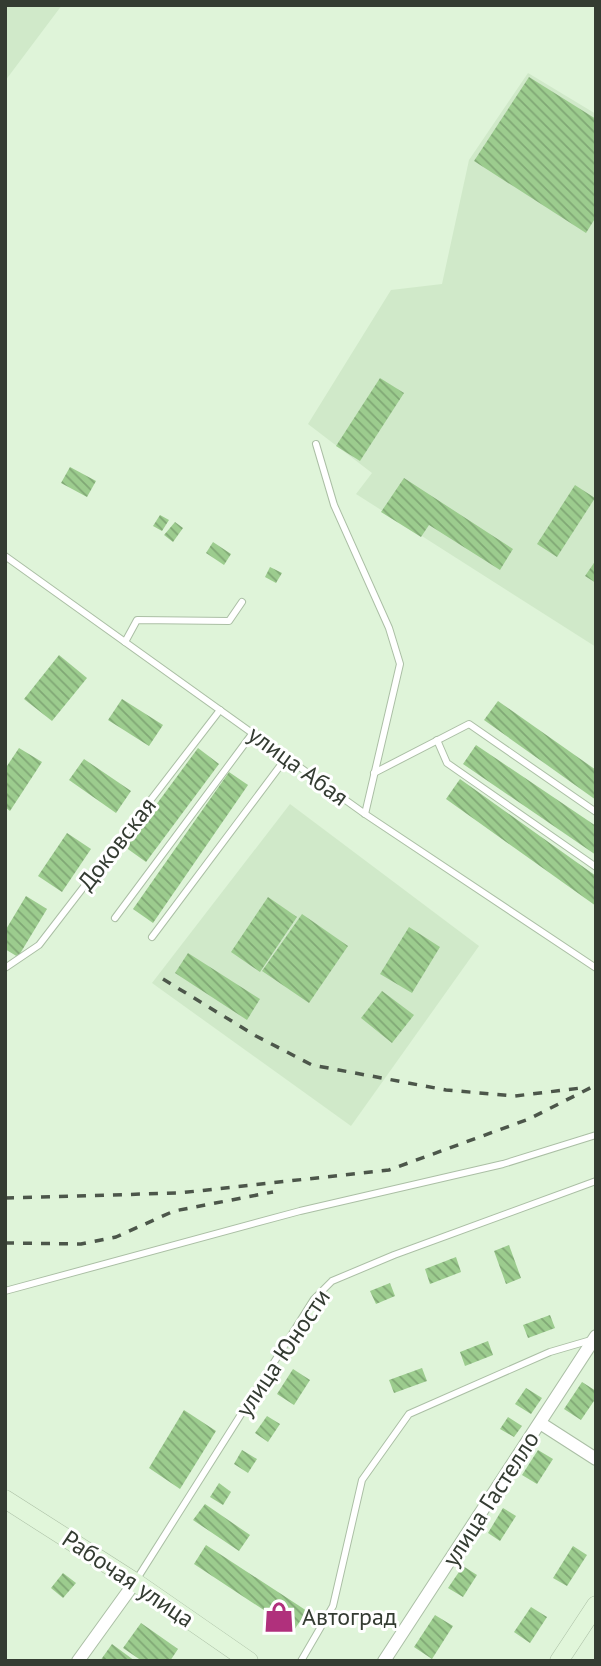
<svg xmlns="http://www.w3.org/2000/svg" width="601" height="1666" font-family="'PT Sans',sans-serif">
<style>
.built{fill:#d0e9c9}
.building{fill:url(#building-back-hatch)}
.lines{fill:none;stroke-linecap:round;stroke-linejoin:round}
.service-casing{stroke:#abbfa5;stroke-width:8}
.minor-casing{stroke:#abbfa5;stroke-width:14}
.secondary-casing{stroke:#abbfa5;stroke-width:19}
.service{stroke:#fff;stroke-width:6}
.minor{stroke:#fff;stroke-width:12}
.secondary{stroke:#e1f6da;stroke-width:18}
.rail{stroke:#4c564a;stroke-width:3.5;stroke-dasharray:9 9;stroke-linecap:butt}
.labels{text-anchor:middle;stroke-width:6;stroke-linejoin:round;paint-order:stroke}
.street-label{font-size:24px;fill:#343c32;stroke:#fff}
.poi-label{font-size:24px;fill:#343c32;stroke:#fff;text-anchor:start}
</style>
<defs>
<pattern id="building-back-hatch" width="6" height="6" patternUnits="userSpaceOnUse" patternTransform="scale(1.75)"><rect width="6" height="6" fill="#9ccc8e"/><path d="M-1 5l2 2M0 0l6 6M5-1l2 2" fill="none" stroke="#80a775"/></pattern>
</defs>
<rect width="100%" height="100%" fill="#dff4d9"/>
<g class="built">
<path d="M5,5H62L5,81Z"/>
<path d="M528,73L596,114V647L356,494L372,473L308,424L391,290L442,284L469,160Z"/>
<path d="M290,804L479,946L351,1126L152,983Z"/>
</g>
<g class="building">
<path d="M529,77L596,119V217L586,233L474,161Z"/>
<path d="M380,378L404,393L360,461L336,446Z"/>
<path d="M70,467L96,481L87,497L61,483Z"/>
<path d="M404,478L513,549L500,570L429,525L421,537L381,512Z"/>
<path d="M575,485L595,498L557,557L537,544Z"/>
<path d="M160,515L169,520L162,531L153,526Z"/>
<path d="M175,522L183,528L173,542L164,535Z"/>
<path d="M213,542L231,554L224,565L206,553Z"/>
<path d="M596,560V583L585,576Z"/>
<path d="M270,567L282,573L276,583L265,577Z"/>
<path d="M59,655L87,678L52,721L24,699Z"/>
<path d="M122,699L163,725L149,746L108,720Z"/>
<path d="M498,701L596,770V800L484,720Z"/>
<path d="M476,745L596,826V855L463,764Z"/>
<path d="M19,748L42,762L10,811L5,807V769Z"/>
<path d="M198,748L219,764L146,862L125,847Z"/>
<path d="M84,759L131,791L116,813L69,780Z"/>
<path d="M229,772L248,785L153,923L133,909Z"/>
<path d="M460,779L596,876V906L446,799Z"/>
<path d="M67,833L91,849L62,892L38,876Z"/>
<path d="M26,896L47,909L18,957L5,949V931Z"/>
<path d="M268,897L297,917L260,972L231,952Z"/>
<path d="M302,914L348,946L309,1003L262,971Z"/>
<path d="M409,927L440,947L412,993L380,974Z"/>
<path d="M188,953L260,999L247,1020L175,973Z"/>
<path d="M382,991L414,1015L392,1043L361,1018Z"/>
<path d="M509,1245L521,1278L506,1284L494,1251Z"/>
<path d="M456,1257L461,1272L430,1284L425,1269Z"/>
<path d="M390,1283L395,1296L376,1304L370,1291Z"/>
<path d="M550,1315L555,1328L528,1338L523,1325Z"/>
<path d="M488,1341L493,1355L465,1366L460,1352Z"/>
<path d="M422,1368L427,1381L394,1393L389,1380Z"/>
<path d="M293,1369L310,1380L294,1405L277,1394Z"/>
<path d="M582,1382L596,1391V1398L581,1420L564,1409Z"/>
<path d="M526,1388L542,1398L531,1414L515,1404Z"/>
<path d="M184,1410L216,1431L180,1489L149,1468Z"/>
<path d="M267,1416L280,1424L268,1442L255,1433Z"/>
<path d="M508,1417L522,1426L514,1437L500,1429Z"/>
<path d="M242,1450L257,1459L248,1473L234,1464Z"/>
<path d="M538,1450L553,1459L537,1484L522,1475Z"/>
<path d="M219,1483L231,1492L223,1505L210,1497Z"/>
<path d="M205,1504L250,1535L239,1551L193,1520Z"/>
<path d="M503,1508L516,1516L500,1541L488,1533Z"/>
<path d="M206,1545L307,1611L294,1630L194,1564Z"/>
<path d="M573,1546L587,1555L567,1586L553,1578Z"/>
<path d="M463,1566L477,1575L463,1597L448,1588Z"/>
<path d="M63,1573L76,1583L63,1598L51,1588Z"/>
<path d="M531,1607L547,1617L530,1643L514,1632Z"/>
<path d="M435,1615L453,1626L432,1659L414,1647Z"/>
<path d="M141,1623L178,1649L170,1661H142L123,1648Z"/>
<path d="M112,1644L135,1661H100Z"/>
</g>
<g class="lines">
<defs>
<g id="service">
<path d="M316,444L334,505L389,628L400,664L365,814"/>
<path d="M5,556L365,814L596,968"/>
<path d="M125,642L137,620L229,621L242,602"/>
<path d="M437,740L447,763L596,867"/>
<path d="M374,773L469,724L596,812"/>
<path d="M115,918L252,734"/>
<path d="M152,937L286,758"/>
<path d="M5,968L39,945L220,710"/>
<path d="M5,1291L300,1211L503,1164L596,1135"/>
<path d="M135,1582L314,1299L332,1281L394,1255L596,1181"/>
<path d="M301,1661L333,1606L362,1480L409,1414L550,1352L591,1340"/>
</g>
<g id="minor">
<path d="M540,1423L596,1459"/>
<path d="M78,1661L135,1582"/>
<path d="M384,1661L596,1336"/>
</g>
<g id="secondary">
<path d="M5,1499L135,1582L249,1661"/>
<path d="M559,1661L596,1605"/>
</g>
</defs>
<use href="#service" class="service-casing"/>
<use href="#minor" class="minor-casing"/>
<use href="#secondary" class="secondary-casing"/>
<use href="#service" class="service"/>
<use href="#minor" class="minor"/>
<use href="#secondary" class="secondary"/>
<g class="rail">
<path d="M163,979L256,1036L312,1065L446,1090L515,1096L581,1088"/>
<path d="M5,1198L179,1193L389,1170L529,1119L596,1085"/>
<path d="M5,1243L81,1244L116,1237L174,1211L273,1192"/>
</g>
</g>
<defs>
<symbol id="shop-bare" viewBox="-9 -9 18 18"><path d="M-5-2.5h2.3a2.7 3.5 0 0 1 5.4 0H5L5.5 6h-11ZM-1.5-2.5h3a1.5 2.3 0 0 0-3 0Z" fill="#b0307c" stroke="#fff" stroke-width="2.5" paint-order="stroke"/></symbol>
</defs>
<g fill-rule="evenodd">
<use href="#shop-bare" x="257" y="1595" width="44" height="44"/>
</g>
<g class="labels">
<g class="street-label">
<text transform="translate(298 766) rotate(36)" y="8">улица Абая</text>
<text transform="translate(117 844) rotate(-52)" y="8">Доковская</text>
<text transform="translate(283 1353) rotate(-56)" y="8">улица Юности</text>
<text transform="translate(491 1499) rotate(-57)" y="8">улица Гастелло</text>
<text transform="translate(128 1579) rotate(34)" y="8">Рабочая улица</text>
</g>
<g class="poi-label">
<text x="302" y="1625">Автоград</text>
</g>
</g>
<rect width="601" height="1666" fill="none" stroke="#343c32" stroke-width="14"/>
</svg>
